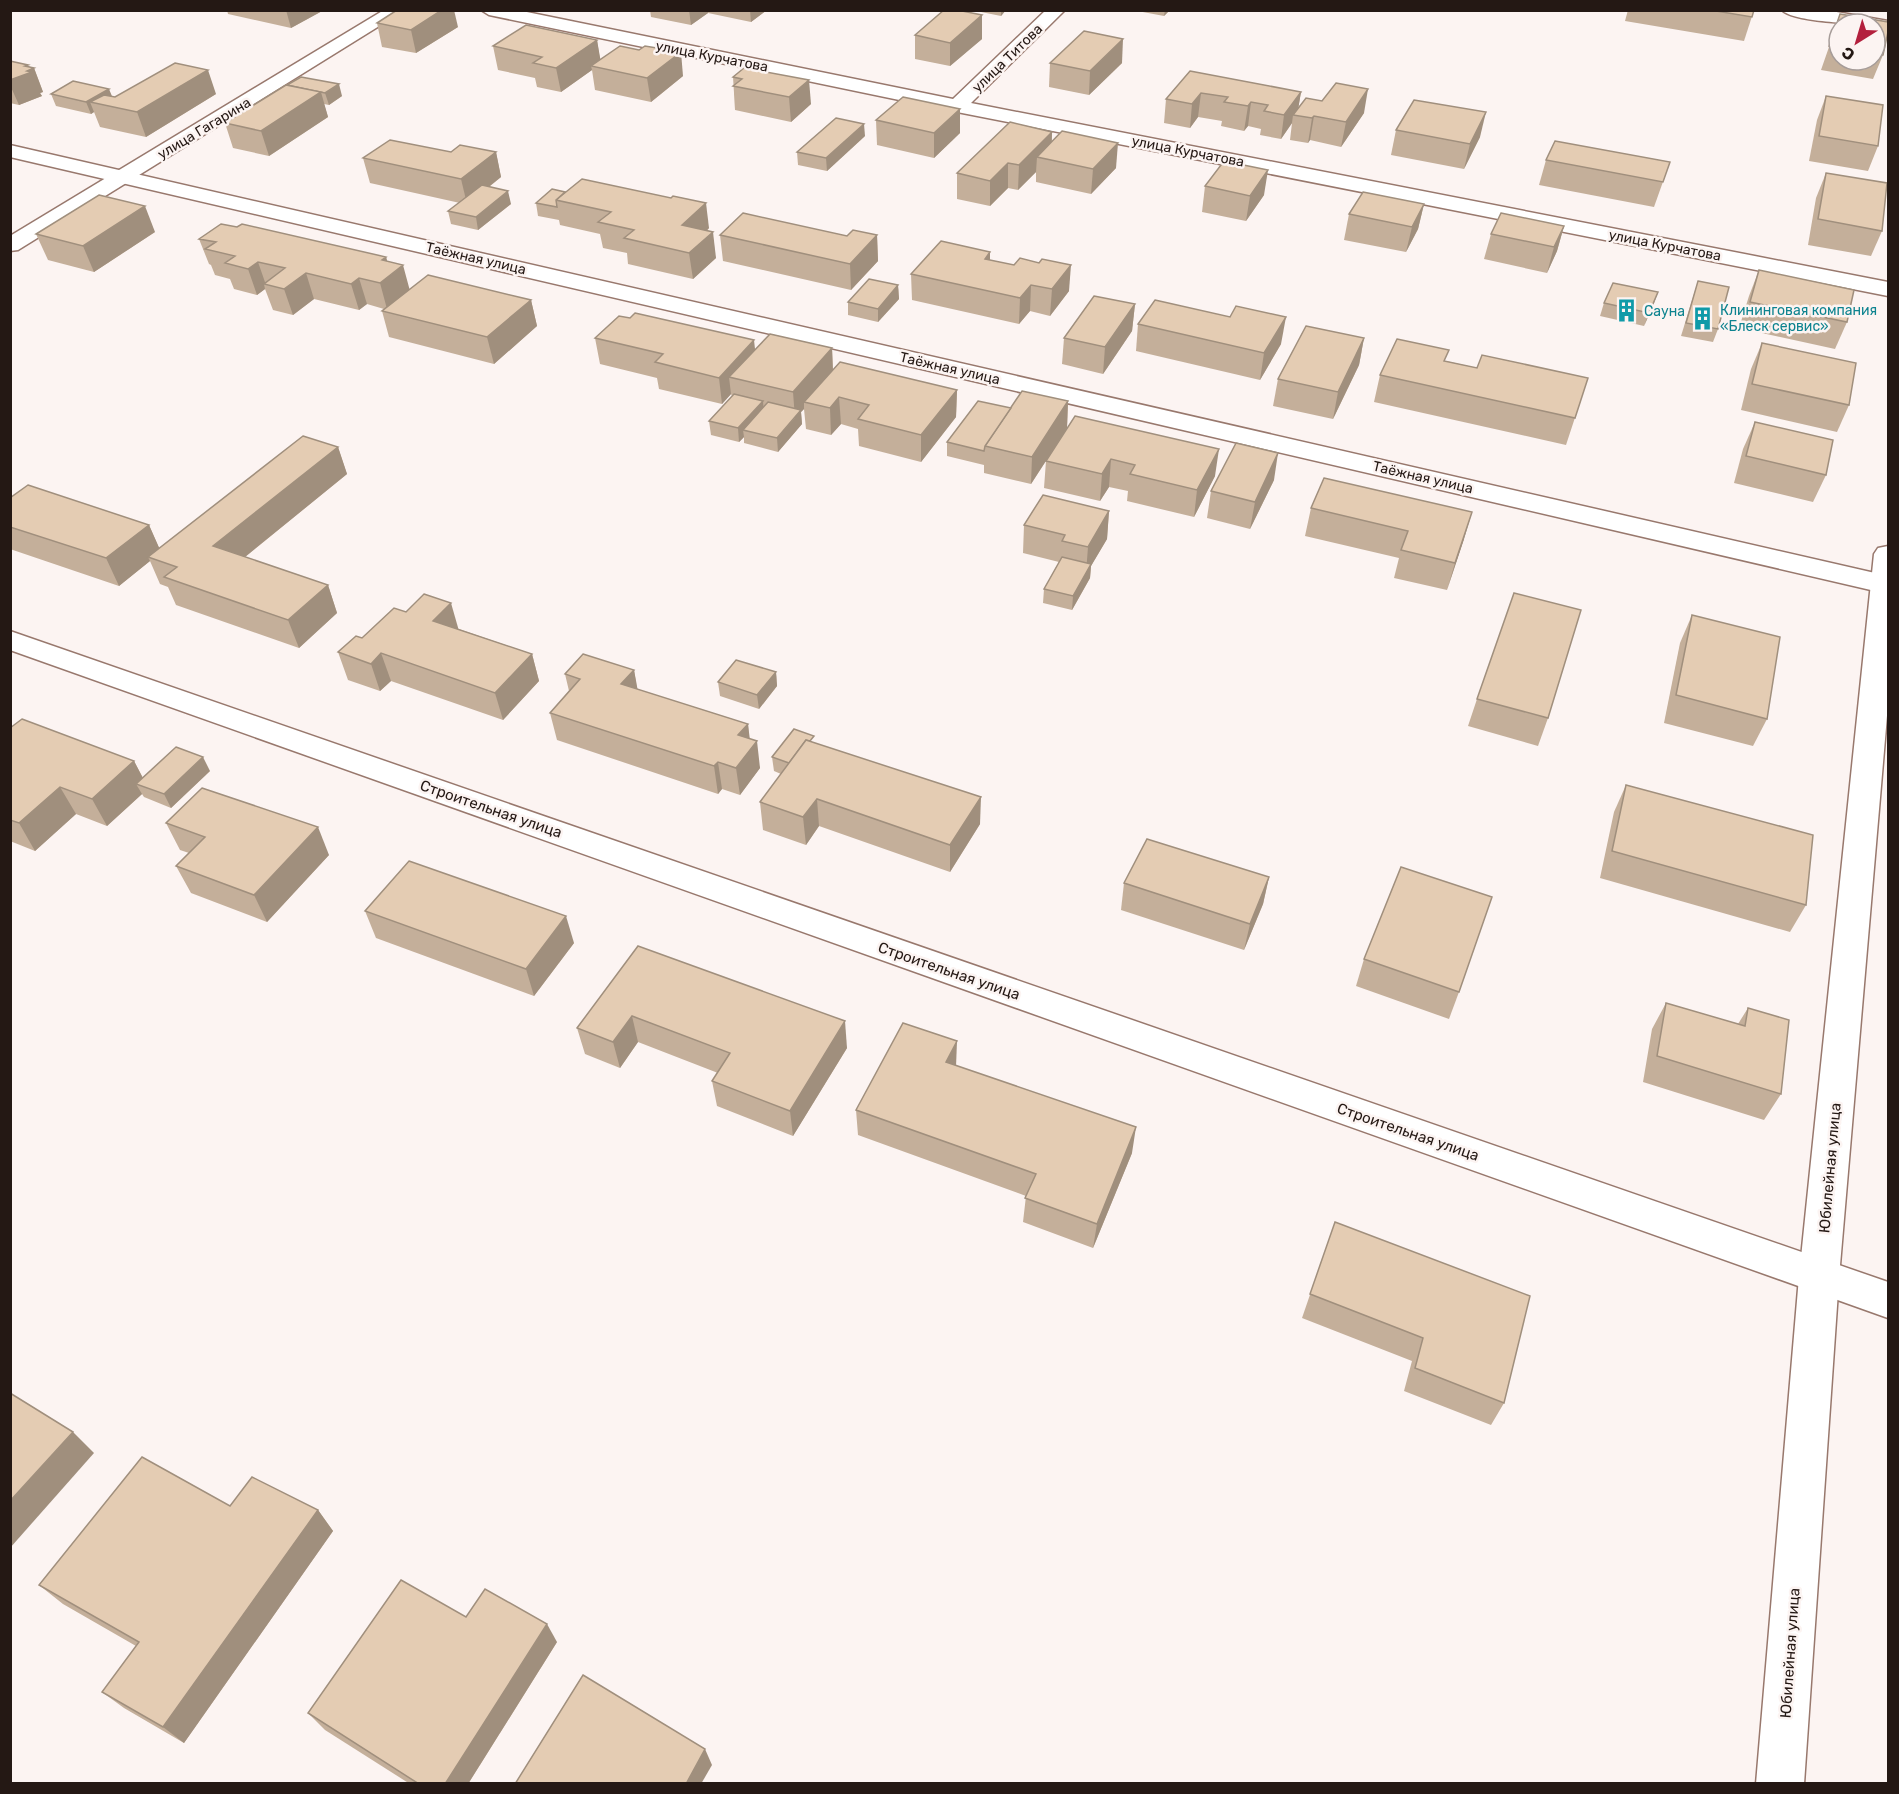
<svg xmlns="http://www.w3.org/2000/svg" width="1899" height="1794" font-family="Rubik,sans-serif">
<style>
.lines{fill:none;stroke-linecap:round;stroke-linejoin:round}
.minor-casing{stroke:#98786d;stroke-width:3}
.tertiary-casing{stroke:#98786d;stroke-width:3}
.minor{fill:#fff;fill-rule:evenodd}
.tertiary{fill:#fff;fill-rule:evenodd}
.wall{fill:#c4af9a;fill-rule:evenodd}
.shaded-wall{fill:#a08f7d}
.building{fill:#e4ccb3;stroke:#a08f7d;stroke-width:1.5}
.labels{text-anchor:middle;stroke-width:5;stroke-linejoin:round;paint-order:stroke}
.far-street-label{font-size:14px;fill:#241814;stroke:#fcf4f2}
.far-culture-label{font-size:14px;fill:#0d838f;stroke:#fcf4f2;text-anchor:start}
.street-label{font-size:15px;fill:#241814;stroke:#fcf4f2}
</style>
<rect width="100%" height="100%" fill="#fcf4f2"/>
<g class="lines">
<defs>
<g id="minor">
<path d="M481,10H517L953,99L1046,10H1065L971,103L1888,282V296L957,112L489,15Z"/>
<path d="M10,145L1888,576V594L10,157Z"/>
<path d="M10,631L1888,1282V1318L10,650Z"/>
</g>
<g id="tertiary">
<path d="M384,10H405L18,250L10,251V236Z"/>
<path d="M1782,10H1825L1888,21V31L1875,29V24C1858,24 1792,22 1782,10Z"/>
<path d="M1888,546V704L1839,1277L1804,1784H1756L1799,1277L1874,554L1878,548Z"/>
</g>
</defs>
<use href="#minor" class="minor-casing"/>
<use href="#tertiary" class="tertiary-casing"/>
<use href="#minor" class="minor"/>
<use href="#tertiary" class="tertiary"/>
</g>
<g class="wall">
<path d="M227,10H324L291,28L228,14Z"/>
<path d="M650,10H767L751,22L708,13L691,25L651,17Z"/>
<path d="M971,10H1006L1001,16Z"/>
<path d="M1132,10H1170L1164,16Z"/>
<path d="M1628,10H1754L1744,41L1625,21Z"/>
<path d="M1840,14L1888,22V32L1883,55L1873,79L1821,70L1829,47H1828L1831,38ZM1839,24H1875V60H1839Z"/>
<path d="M982,15V39L950,66L915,59V35Z"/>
<path d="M377,23L458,27L416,53L382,47Z"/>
<path d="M597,40L600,60L683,76L651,102L595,90L592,70L561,92L537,87L535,78L498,70L493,46Z"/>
<path d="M10,61L34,68L43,92L40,93L42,96L19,105L10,103Z"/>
<path d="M1050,63H1122L1089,95L1049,87Z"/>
<path d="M744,68L811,104L791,122L735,110L733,77Z"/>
<path d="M1190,71L1301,92L1298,109L1364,113L1341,147L1310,140L1308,143L1290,140L1292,123L1281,139L1260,135L1261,129L1248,126L1244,131L1221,126L1222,121L1198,117L1190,128L1164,123L1166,99Z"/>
<path d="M286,85L342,96L329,105L324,104L328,117L269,156L233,148L225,123Z"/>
<path d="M51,94L115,97L216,94L146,137L100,127L94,112L91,114L56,106Z"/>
<path d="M1826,96L1878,146L1868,171L1809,161L1817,120Z"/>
<path d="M876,120L960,133L934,158L877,145Z"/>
<path d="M1396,130L1480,137L1464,169L1391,155Z"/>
<path d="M1052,132V141L1116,168L1091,194L1036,182V172L1018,190L1008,188L990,206L957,199V173Z"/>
<path d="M865,136L827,171L798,165L797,152Z"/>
<path d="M451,152H496L501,177L489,187L511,204L478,230L451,224L448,211L460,203L370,183L363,158Z"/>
<path d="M1546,160L1670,162L1654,207L1539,185Z"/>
<path d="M1826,173L1882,231L1871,256L1808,245L1816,198Z"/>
<path d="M1205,186L1264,195L1246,221L1202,212Z"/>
<path d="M565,192L671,198L709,228L707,231L716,258L693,279L628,264L627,253L603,248L600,234L560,225L559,220L538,216L536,203Z"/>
<path d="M1424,204L1418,229L1406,252L1344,240L1349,214Z"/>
<path d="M1564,226L1557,251L1547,273L1484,259L1491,234Z"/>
<path d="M155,232L94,272L48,260L36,234Z"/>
<path d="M720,235L847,236L877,235L878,261L851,290L723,261Z"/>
<path d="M199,239L386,257L387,261L409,289L531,300L537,326L494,364L389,337L382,311L384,309L367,304L359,310L314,299L293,315L273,310L265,289L257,295L234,289L230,279L215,275L211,265L209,264Z"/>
<path d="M990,260L1014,265L1039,263L1069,291L1050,316L1030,311L1019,324L912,300L911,274Z"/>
<path d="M1759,270L1847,322L1835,349L1739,328L1749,296Z"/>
<path d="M1698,281L1718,329L1713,342L1681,336Z"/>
<path d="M898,285L899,299L878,322L848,315V302Z"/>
<path d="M1604,303L1653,306L1644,326L1600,316Z"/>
<path d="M1135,304L1132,331L1103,374L1062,364L1064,338Z"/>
<path d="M1230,317L1281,344L1260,380L1136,351L1138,324Z"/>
<path d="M595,338L755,350L832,348L833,369L957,390L956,417L921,462L859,446L858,429L841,424L831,435L806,429L804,409L801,412L802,424L778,452L744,443V437L739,442L711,435L709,421L732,396L731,394L722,404L659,389L657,378L600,364Z"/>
<path d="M1364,338L1359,365L1333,419L1273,406L1278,379Z"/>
<path d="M1762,343L1849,405L1837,432L1741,410L1751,369Z"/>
<path d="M1446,361L1477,368L1588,378L1566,445L1374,402L1380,375Z"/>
<path d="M1068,401L1067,428L1215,476L1194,517L1127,501L1128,491L1109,487L1100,501L1044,488L1046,461L1031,484L984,473V465L947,456V442L1011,408Z"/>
<path d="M1755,422L1826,475L1813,502L1734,483L1743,449Z"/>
<path d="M338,447L347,474L245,557L328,585L337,613L299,648L176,605L168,587L160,584L150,561L119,586L10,549V498L149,525L159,548Z"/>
<path d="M1274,480L1250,529L1207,518L1211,491Z"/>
<path d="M1311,508L1464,539L1447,590L1394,578L1399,558L1305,536Z"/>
<path d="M1109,511L1107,539L1091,566L1090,578L1072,610L1043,603L1044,589L1059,562L1023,553L1024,525Z"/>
<path d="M1692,615L1767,719L1753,746L1664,723L1680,643Z"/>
<path d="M459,629L532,654L539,681L503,720L391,681L380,691L348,680L338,652L362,638Z"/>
<path d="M634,670L637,689L748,724L749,739L760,768L740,795L722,789L718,794L557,740L550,713L569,691L565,674Z"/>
<path d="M776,672L777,686L759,709L720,696L718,682Z"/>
<path d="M1477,699L1548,718L1538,746L1468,726Z"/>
<path d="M10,728L134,761L143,778L210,771L171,808L144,797L142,794L107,826L76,814L35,851L10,841Z"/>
<path d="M815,743L980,824L950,872L819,826L806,845L763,830L760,802L781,774L774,771L772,757Z"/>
<path d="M1626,785L1806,905L1790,932L1600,878L1614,812Z"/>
<path d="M166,823L329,855L267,922L191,893L176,866L189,853L180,850Z"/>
<path d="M1269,877L1263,904L1244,950L1121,910L1124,883Z"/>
<path d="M365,911L574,943L534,996L376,938Z"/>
<path d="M638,946L847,1048L793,1136L717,1106L712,1081L718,1073L638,1042L620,1068L585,1054L577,1028Z"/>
<path d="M1364,959L1459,992L1449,1019L1356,986Z"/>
<path d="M1666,1003L1738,1024L1748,1008L1781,1094L1764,1120L1643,1082L1652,1029Z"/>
<path d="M956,1066L1132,1153L1093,1248L1023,1222L1026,1196L858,1135L856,1110Z"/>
<path d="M1335,1222L1504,1403L1491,1425L1404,1391L1412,1361L1302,1318Z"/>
<path d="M230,1506L318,1510L333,1531L184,1743L124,1708L102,1692L136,1646L63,1604L39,1585Z"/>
<path d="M557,1642L468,1784H410L325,1730L308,1713Z"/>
</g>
<g class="shaded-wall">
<path d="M286,10H324L291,28Z"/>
<path d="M442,10H454L458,27L416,53L411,30Z"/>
<path d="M689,10H708V13L691,25Z"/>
<path d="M750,10H767L751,22Z"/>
<path d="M1001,10H1006L1001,16Z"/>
<path d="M1165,10H1170L1164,16Z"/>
<path d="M982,15V39L950,66V43Z"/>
<path d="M1123,39L1122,63L1089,95L1090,71Z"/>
<path d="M597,40L601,63L591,66L592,70L561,92L556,68Z"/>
<path d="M681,52L683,76L651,102L647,78Z"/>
<path d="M28,65L30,70L34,68L43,92L40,93L42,96L19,105L10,85V80Z"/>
<path d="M208,70L216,94L146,137L137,112Z"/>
<path d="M809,80L811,104L791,122L789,97Z"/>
<path d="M339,84L342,96L329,105L325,93Z"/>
<path d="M109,89L114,101L90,102L94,112L91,114L86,102Z"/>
<path d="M1368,89L1364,113L1341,147L1346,122Z"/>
<path d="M321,92L328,117L269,156L261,131Z"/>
<path d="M1301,92L1297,116L1293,115L1292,123L1281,139L1284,115Z"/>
<path d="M1201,93L1198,117L1190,128L1192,104Z"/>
<path d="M1251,102L1248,126L1244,131L1248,106Z"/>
<path d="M960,109V133L934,158V133Z"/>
<path d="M1486,112L1480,137L1464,169L1470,144Z"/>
<path d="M1314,116L1310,140L1308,143L1312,118Z"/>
<path d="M864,124L865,136L827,171L826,158Z"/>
<path d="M1052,132L1051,156L1037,157L1036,172L1018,190L1019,165Z"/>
<path d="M1118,143L1116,168L1091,194L1093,169Z"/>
<path d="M496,152L501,177L467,204L461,179Z"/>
<path d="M1008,163V188L990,206V181Z"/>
<path d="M1268,170L1264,195L1246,221L1250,196Z"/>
<path d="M508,191L511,204L478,230L476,217Z"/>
<path d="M706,203L709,228L685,251L682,225Z"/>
<path d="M1424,204L1418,229L1406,252L1412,227Z"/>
<path d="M145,206L155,232L94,272L83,246Z"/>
<path d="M1564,226L1557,251L1547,273L1554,247Z"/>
<path d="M713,232L716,258L693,279L689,253Z"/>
<path d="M877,235L878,261L851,290L850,264Z"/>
<path d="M990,252V278L985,259Z"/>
<path d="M386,257L391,275L403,265L410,291L387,309L380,283L382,260Z"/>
<path d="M258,262L266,285L264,284L265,289L257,295L248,269Z"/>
<path d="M1071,265L1069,291L1050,316L1052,289Z"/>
<path d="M306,273L314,299L293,315L284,289Z"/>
<path d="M359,278L367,304L359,310L351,284Z"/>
<path d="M898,285L899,299L878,322V309Z"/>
<path d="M1031,285L1030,311L1019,324L1020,298Z"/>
<path d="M1658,292L1653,306L1644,326L1649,313Z"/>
<path d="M531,300L537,326L494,364L487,337Z"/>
<path d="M1135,304L1132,331L1103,374L1105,347Z"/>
<path d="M1286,317L1281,344L1260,380L1264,353Z"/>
<path d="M1364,338L1359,365L1333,419L1338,392Z"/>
<path d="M754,340L757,367L729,377L731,394L722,404L719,378Z"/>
<path d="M832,348L833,375L804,402V409L801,412L802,424L778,452L777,438L795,418L793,392Z"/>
<path d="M957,390L956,417L921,462V435Z"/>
<path d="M839,397L841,424L831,435L830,408Z"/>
<path d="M763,401L764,414L743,430L744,437L739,442L738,428Z"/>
<path d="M1068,401L1067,428L1031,484L1032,457Z"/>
<path d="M338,447L347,474L224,574L213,546Z"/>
<path d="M1219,449L1215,476L1194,517L1197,490Z"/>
<path d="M1278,453L1274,480L1250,529L1255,502Z"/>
<path d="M1111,459L1109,487L1100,501L1102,474Z"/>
<path d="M1109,511L1107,539L1091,566L1090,578L1072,610L1073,596L1086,573L1088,547Z"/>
<path d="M1472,512L1464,539L1447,590L1455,563Z"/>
<path d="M149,525L161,552L148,557L150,561L119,586L106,558Z"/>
<path d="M328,585L337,613L299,648L288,620Z"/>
<path d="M451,603L459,631L433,621Z"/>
<path d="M381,653L391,681L380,691L371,664Z"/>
<path d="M532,654L539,681L503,720L495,693Z"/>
<path d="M634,670L639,697L621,684Z"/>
<path d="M776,672L777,686L759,709L757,695Z"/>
<path d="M748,724L751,749L757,741L760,768L740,795L736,768L738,735Z"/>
<path d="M203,757L210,771L171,808L164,794Z"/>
<path d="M134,761L148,788L136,784L142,794L107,826L92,799Z"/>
<path d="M718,762L722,789L718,794L714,766Z"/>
<path d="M60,787L76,814L35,851L19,823Z"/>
<path d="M981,797L980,824L950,872V845Z"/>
<path d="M817,799L819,826L806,845L803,817Z"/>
<path d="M318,827L329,855L267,922L254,895Z"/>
<path d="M1269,877L1263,904L1244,950L1250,924Z"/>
<path d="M566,916L574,943L534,996L526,969Z"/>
<path d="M632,1016L638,1042L620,1068L613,1042Z"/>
<path d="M845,1021L847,1048L793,1136L790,1111Z"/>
<path d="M957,1041L956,1067L946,1062Z"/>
<path d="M1136,1127L1132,1153L1093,1248L1097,1224Z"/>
<path d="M73,1432L94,1453L10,1548V1501Z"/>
<path d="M318,1510L333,1531L184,1743L163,1727Z"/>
<path d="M547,1624L557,1642L468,1784H445Z"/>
<path d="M705,1749L712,1765L701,1784H686Z"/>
</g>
<g class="building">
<path d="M397,10H442L411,30L377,23Z"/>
<path d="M944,10H957L982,15L950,43L915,35Z"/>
<path d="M1710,10H1754L1752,17Z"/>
<path d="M1840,14L1888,22V32L1883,55L1875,54V24L1837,23Z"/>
<path d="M526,25L597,40L556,68L533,63L542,57L493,46Z"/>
<path d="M1084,31L1123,39L1090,71L1050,63Z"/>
<path d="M1835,32H1839V48L1830,46Z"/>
<path d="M620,46L639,50L645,46L681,52L647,78L591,66Z"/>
<path d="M10,61L28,65L25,66L34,68L27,71L32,72L10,80Z"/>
<path d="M175,63L208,70L137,112L90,102L104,95L115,97Z"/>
<path d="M744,68L809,80L789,97L733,86L742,79L733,77Z"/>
<path d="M1190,71L1301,92L1284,115L1264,111L1268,105L1251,102L1248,106L1224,102L1228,97L1201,93L1192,104L1166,99Z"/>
<path d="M301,77L339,84L325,93L287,85Z"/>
<path d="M73,81L109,89L86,102L51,94Z"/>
<path d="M1336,83L1368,89L1346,122L1314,116L1312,118L1293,115L1306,98L1322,101Z"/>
<path d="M286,85L321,92L261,131L225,123Z"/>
<path d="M1826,96L1883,105L1878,146L1819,136Z"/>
<path d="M903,97L960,109L934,133L876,120Z"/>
<path d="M1414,100L1486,112L1470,144L1396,130Z"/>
<path d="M836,118L864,124L826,158L797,152Z"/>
<path d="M1010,122L1052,132L1019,165L1008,163L990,181L957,173Z"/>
<path d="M1062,131L1118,143L1093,169L1037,157Z"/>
<path d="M390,140L451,152L460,145L496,152L461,179L363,158Z"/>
<path d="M1555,141L1670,162L1663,182L1546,160Z"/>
<path d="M1224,161L1268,170L1250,196L1205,186Z"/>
<path d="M1826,173L1887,183L1882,231L1818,219Z"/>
<path d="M582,179L671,198L673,196L706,203L682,225L713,232L689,253L624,238L634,230L598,222L611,212L556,200Z"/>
<path d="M482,185L508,191L476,217L448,211Z"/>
<path d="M552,189L565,192L556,200L557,207L536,203Z"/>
<path d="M1363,192L1424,204L1412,227L1349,214Z"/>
<path d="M99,195L145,206L83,246L36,234Z"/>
<path d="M743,213L847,236L853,230L877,235L850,264L720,235Z"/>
<path d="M1501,213L1564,226L1554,247L1491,234Z"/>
<path d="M221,224L237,227L242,224L386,257L382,260L403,265L380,283L359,278L351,284L306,273L284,289L264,284L285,268L258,262L248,269L225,263L235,256L205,249L216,242L199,239Z"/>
<path d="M941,241L990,252L985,259L1014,265L1020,258L1039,263L1042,259L1071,265L1052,289L1031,285L1020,298L911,274Z"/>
<path d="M1759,270L1854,290L1847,322L1750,302Z"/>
<path d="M428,275L531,300L487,337L382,311Z"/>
<path d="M869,279L898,285L878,309L848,302Z"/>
<path d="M1698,281L1729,287L1718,329L1686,323Z"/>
<path d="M1613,283L1658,292L1649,313L1604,303Z"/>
<path d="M1094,296L1135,304L1105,347L1064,338Z"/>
<path d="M1155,300L1230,317L1236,306L1286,317L1264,353L1138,324Z"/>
<path d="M635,313L754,340L719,378L655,362L663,354L595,338L619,316L630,318Z"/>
<path d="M1306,326L1364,338L1338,392L1278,379Z"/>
<path d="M770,334L832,348L793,392L729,377Z"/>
<path d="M1397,339L1449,350L1444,361L1477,368L1482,355L1588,378L1575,418L1380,375Z"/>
<path d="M1762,343L1856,363L1849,405L1752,384Z"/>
<path d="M840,362L957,390L921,435L858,419L869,405L839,397L830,408L804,402Z"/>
<path d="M1022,391L1068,401L1032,457L985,446Z"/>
<path d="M734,394L763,401L738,428L709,421Z"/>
<path d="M978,401L1011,408L985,446L984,451L947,442Z"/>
<path d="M768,402L801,410L777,438L743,430Z"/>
<path d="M1075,416L1219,449L1197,490L1130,474L1135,465L1111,459L1102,474L1046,461Z"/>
<path d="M1755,422L1833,440L1826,475L1746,456Z"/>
<path d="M303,436L338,447L213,546L328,585L288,620L164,577L177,567L148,557Z"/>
<path d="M1236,443L1278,453L1255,502L1211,491Z"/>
<path d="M1324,478L1472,512L1455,563L1401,550L1408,531L1311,508Z"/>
<path d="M28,485L149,525L106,558L10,527V498Z"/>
<path d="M1043,495L1109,511L1088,547L1062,541L1065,535L1024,525Z"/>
<path d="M1062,557L1091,564L1073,596L1044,589Z"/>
<path d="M1514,593L1581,610L1548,718L1477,699Z"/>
<path d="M424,594L451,603L433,621L532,654L495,693L381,653L371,664L338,652L356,636L362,638L394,608L406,612Z"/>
<path d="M1692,615L1780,637L1767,719L1676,695Z"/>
<path d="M583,654L634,670L621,684L748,724L738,735L757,741L736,768L718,762L714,766L550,713L580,679L565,674Z"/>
<path d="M736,660L776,672L757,695L718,682Z"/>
<path d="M22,719L134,761L92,799L60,787L19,823L10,820V728Z"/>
<path d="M794,729L814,736L810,741L806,740L789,763L772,757Z"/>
<path d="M806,740L981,797L950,845L817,799L803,817L760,802Z"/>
<path d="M176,747L203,757L164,794L136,784Z"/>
<path d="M1626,785L1813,835L1806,905L1612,851Z"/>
<path d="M202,788L318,827L254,895L176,866L205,837L166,823Z"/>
<path d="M1147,839L1269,877L1250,924L1124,883Z"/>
<path d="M409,861L566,916L526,969L365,911Z"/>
<path d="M1401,867L1492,897L1459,992L1364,959Z"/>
<path d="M638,946L845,1021L790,1111L712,1081L730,1053L632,1016L613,1042L577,1028Z"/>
<path d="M1666,1003L1745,1026L1748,1008L1789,1020L1781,1094L1657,1056Z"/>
<path d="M903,1023L957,1041L946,1062L1136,1127L1097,1224L1025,1198L1036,1174L856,1110Z"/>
<path d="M1335,1222L1530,1296L1504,1403L1415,1368L1423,1338L1310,1294Z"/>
<path d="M10,1393L73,1432L10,1501Z"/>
<path d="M142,1457L230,1506L252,1477L318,1510L163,1727L102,1692L139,1642L39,1585Z"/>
<path d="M401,1580L466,1617L485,1589L547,1624L445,1784H419L308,1713Z"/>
<path d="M583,1675L705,1749L686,1784H515Z"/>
</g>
<defs>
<symbol id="building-bare" viewBox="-9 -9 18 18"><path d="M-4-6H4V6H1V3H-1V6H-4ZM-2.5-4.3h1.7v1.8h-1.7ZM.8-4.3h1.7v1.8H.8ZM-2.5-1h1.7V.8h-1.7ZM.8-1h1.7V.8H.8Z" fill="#0f9aa8" stroke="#fcf4f2" stroke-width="2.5" paint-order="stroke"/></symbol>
</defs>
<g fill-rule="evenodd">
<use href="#building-bare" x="1610" y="294" width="33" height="33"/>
<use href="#building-bare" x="1686" y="302" width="33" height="33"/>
</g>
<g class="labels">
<g class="far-street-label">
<text transform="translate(712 56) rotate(11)" y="5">улица Курчатова</text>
<text transform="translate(1007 58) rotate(-44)" y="5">улица Титова</text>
<text transform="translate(204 128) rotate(-31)" y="5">улица Гагарина</text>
<text transform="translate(1188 151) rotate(11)" y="5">улица Курчатова</text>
<text transform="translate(1665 245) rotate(11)" y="5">улица Курчатова</text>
<text transform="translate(476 258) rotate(13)" y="5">Таёжная улица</text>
<text transform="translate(950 368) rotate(13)" y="5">Таёжная улица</text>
<text transform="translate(1423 477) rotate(13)" y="5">Таёжная улица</text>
</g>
<g class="far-culture-label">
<text x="1720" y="315">Клининговая компания<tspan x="1720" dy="16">«Блеск сервис»</tspan></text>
<text x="1644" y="316">Сауна</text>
</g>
<g class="street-label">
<text transform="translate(491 809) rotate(19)" y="5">Строительная улица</text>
<text transform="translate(949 971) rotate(19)" y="5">Строительная улица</text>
<text transform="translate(1408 1132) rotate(19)" y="5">Строительная улица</text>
<text transform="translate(1830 1168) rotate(-85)" y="5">Юбилейная улица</text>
<text transform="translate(1790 1653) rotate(-86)" y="5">Юбилейная улица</text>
</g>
</g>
<rect width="1899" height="1794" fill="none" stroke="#241814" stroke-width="24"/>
<g transform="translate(1857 42) rotate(217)"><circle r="28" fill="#fcf4f2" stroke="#a69c99" stroke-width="1.5"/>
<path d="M0-4.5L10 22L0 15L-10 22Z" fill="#b3203d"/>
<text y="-9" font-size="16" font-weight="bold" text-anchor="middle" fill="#241814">С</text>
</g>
</svg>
